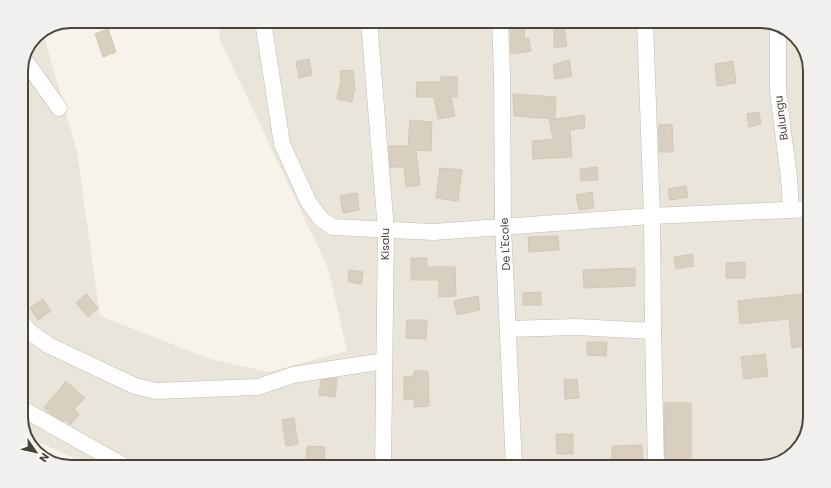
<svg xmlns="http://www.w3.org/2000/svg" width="831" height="488" font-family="Poppins,sans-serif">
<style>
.residential{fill:#eae5da}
.building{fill:#d8cfc1;stroke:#d3c7b4}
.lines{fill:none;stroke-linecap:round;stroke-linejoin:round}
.minor-casing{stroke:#c2bbae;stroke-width:17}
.minor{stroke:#fff;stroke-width:16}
.labels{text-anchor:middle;stroke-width:4;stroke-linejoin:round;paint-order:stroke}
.street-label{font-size:11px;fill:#4b4439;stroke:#fff}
.rim{fill:none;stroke:#4b4439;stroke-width:2}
</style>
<rect width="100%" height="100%" fill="#f6f3ec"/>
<path class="residential" d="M218,21H760L785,28L803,46L810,68V417L803,442L785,460L760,467H93L26,436L21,420V68L36,36L43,33L77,152L100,316L210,359L268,372L347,351L328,268L220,40Z"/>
<g class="building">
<path d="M510,21H525L524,39L529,38L531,51L511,54Z"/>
<path d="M554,21H563L567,46L554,48Z"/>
<path d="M108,29L116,52L103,57L95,34Z"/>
<path d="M309,59L312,75L299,78L296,62Z"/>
<path d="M569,60L572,76L555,79L553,65Z"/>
<path d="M733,61L736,83L717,86L715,64Z"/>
<path d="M353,70L355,88L352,102L337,99L341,80L340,71Z"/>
<path d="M441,77H457V97H451L455,116L438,119L434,97H416L417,82H441Z"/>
<path d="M513,94L556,97L555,119L514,116Z"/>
<path d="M759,112L761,124L749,127L747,114Z"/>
<path d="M584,115L585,128L570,130L572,157L533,159L532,141L553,139L549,120Z"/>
<path d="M410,120L432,122L431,151L416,150L420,185L406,187L404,167H390L389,146H408Z"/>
<path d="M672,124L673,152H659V125Z"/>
<path d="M597,167L598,180L581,181L580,169Z"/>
<path d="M440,168L462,170L458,201L436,198Z"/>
<path d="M686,186L688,197L670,200L668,189Z"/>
<path d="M592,192L594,208L579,210L576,195Z"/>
<path d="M357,193L359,210L343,213L340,196Z"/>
<path d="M558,236L559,250L529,252L528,237Z"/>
<path d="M692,254L694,266L676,269L674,257Z"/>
<path d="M411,258H427V267H455L456,296L439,297V280H411Z"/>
<path d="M745,262V278H726V263Z"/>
<path d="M635,268V286L584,288L583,270Z"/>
<path d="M349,270L363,272L361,284L348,282Z"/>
<path d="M541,292V305H523V293Z"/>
<path d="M86,294L98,308L88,317L76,303Z"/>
<path d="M801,294L803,303L810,302V345L792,348L789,319L740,324L738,301Z"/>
<path d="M478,296L480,310L457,315L454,301Z"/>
<path d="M43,299L51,311L38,320L30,308Z"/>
<path d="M407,320H427L426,339L406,338Z"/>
<path d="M587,342H607L606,356L587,355Z"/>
<path d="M765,354L768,376L744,379L741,357Z"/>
<path d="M414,371H428L429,406L414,407V399L404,400V377L414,376Z"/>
<path d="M337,378L335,397L319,395L321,380Z"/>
<path d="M577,379L579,398L565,399L564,380Z"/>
<path d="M66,381L85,398L74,409L79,414L70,425L65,420L64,421L52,415L44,408Z"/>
<path d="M664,403H691V467H665Z"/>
<path d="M294,418L298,444L286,446L282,420Z"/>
<path d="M556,434H573V454H557Z"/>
<path d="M642,445L643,467H612V446Z"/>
<path d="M307,446L325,447L324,463H306Z"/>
</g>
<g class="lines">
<defs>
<g id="minor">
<path d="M263,21L282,144L309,203L321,219L333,227L433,232L652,216L810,209"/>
<path d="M369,21L386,230L383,467"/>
<path d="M500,21L502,75L503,226L514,467"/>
<path d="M645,21L652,216L653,331L656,467"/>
<path d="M778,26V92L789,178L791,209"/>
<path d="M25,60L59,108"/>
<path d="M21,321L29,331L48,345L135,386L156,391L258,387L293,375L384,361"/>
<path d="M508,329L576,327L653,331"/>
<path d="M21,408L126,467"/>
</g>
</defs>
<use href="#minor" class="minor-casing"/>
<use href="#minor" class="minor"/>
</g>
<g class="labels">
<g class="street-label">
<text transform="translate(781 118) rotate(-97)" y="4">Bulungu</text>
<text transform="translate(385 244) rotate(-90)" y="4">Kisalu</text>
<text transform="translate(505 244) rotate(-92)" y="4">De L'Ecole</text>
</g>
</g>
<path d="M0 0H831V488H0ZM71 28H760A43 43 0 0 1 803 71V417A43 43 0 0 1 760 460H71A43 43 0 0 1 28 417V71A43 43 0 0 1 71 28Z" fill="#f1f0ef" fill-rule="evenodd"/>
<path class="rim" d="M71 28H760A43 43 0 0 1 803 71V417A43 43 0 0 1 760 460H71A43 43 0 0 1 28 417V71A43 43 0 0 1 71 28Z"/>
<g transform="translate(36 452) rotate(124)" stroke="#ffffff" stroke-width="3" paint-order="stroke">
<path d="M0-3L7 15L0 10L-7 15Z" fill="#4b4439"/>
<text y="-6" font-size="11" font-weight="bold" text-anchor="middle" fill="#4b4439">N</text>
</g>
</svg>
